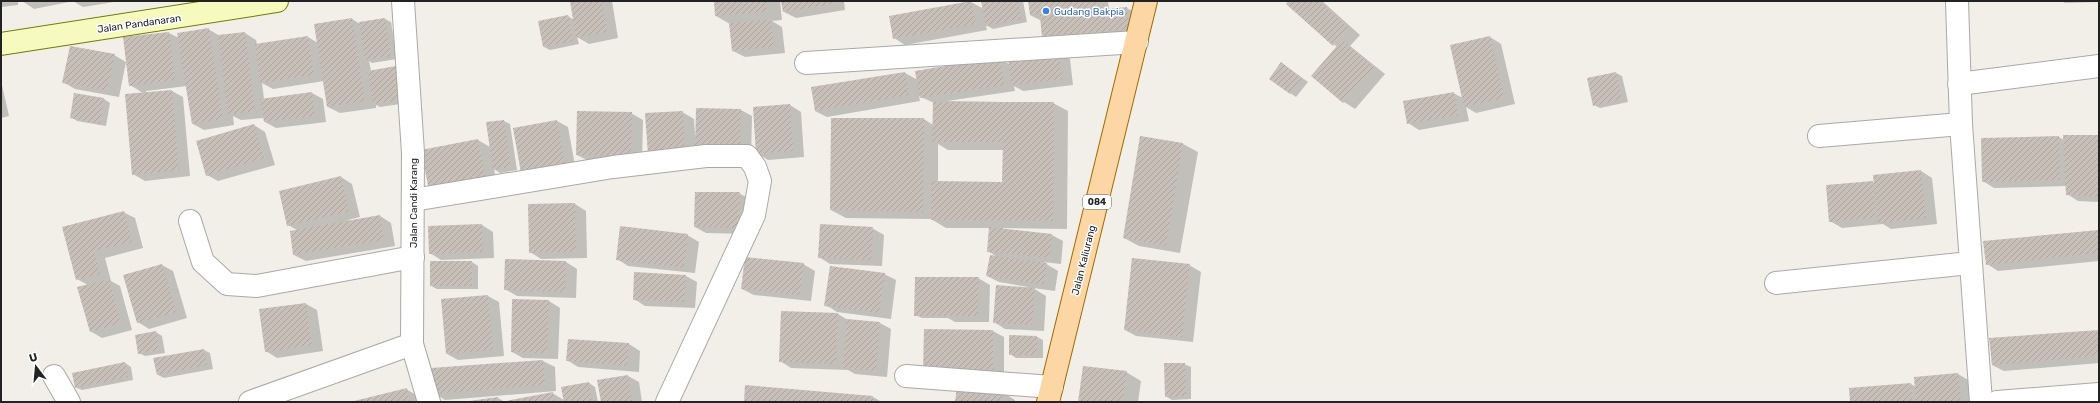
<svg xmlns="http://www.w3.org/2000/svg" width="2100" height="403" font-family="Rubik,sans-serif">
<style>
.shadow{fill:#0003;fill-rule:evenodd}
.building{fill:url(#building-hatch)}
.lines{fill:none;stroke-linecap:round;stroke-linejoin:round}
.minor-casing{stroke:#a9a9a9;stroke-width:24}
.secondary-casing{stroke:#707d05;stroke-width:24}
.primary-casing{stroke:#a06b00;stroke-width:24}
.minor{stroke:#fff;stroke-width:22}
.secondary{stroke:#f7fabf;stroke-width:22}
.primary{stroke:#fcd6a4;stroke-width:22}
.shop-dot{fill:#3f7fe0;stroke:#fff;stroke-width:1.5}
.labels{text-anchor:middle;stroke-width:3;stroke-linejoin:round;paint-order:stroke}
.shield{fill:#fff;stroke:#646464;stroke-width:1}
.shield-label{font-size:9px;font-weight:bold;fill:#222}
.shop-label{font-size:10px;fill:#366cbe;stroke:#fff;text-anchor:start}
.street-label{font-size:10px;fill:#222;stroke:#fff}
</style>
<defs>
<pattern id="building-hatch" width="6" height="6" patternUnits="userSpaceOnUse"><rect width="6" height="6" fill="#c7bfb8"/><path d="M-1 1l2-2M0 6l6-6M5 7l2-2" fill="none" stroke="#aba49e"/></pattern>
</defs>
<rect width="100%" height="100%" fill="#f2efe9"/>
<g class="shadow">
<path d="M1,1H18V5L1,7Z"/>
<path d="M22,1H68L69,2L34,9Z"/>
<path d="M73,1H120L83,7Z"/>
<path d="M571,1H612L618,38L589,44L577,37L579,44L550,50L544,47L568,16L574,20Z"/>
<path d="M715,1H780L782,20L772,21L782,27L785,53L745,57L733,51L730,24L716,16Z"/>
<path d="M782,1H844L845,10L796,18L784,12Z"/>
<path d="M969,1L984,9L985,1H1023L1027,22L993,29L986,25L987,30L905,45L894,38L970,2Z"/>
<path d="M1029,1H1108L1109,9L1127,8L1138,14L1140,36L1055,44L1042,21L1030,15Z"/>
<path d="M1290,1H1322L1360,35L1350,46L1385,74L1355,109L1344,102L1337,47Z"/>
<path d="M2061,1H2099V2L2065,3Z"/>
<path d="M352,19L360,24L385,19L391,22L397,59L372,63L369,61L371,71L396,67L402,71L407,103L380,107L376,105V108L340,113L328,107L324,81L273,89L262,83L264,99L312,93L323,99L326,122L276,128L265,122L264,118L241,120L233,116L234,125L204,130L193,124L187,86L146,91V93L172,91L183,97L190,176L145,181L133,174L143,93L130,85L169,33L179,38L208,29L220,36L245,33L256,40L257,45L308,37L318,43Z"/>
<path d="M1490,37L1501,44L1515,104L1476,113L1466,107L1469,121L1419,130L1408,123L1453,93L1463,98Z"/>
<path d="M1059,52L1070,59L1073,85L1023,91L1014,86L1015,91L947,101L1053,103L1068,111L1067,229L1003,228V230L1052,235L1063,241L1061,264L1043,262L1058,271L1055,291L1033,288L1046,296L1044,331L1005,329L994,322L1028,287L999,282L987,276L997,257L988,251L990,228H946L931,219L846,218L831,210L924,119L933,125L934,103L919,96L920,101L827,117L815,111L905,73L918,80L1000,58L1009,64ZM938,144L948,150H1004V183L938,182Z"/>
<path d="M114,55L126,62L119,97L75,89L63,82Z"/>
<path d="M1281,63L1308,82L1296,97L1290,93Z"/>
<path d="M1616,73L1622,76L1628,102L1600,108L1594,105Z"/>
<path d="M1,81L9,116L1,118Z"/>
<path d="M75,94L104,99L110,103L106,126L77,121L71,117Z"/>
<path d="M790,105L801,112L804,157L768,160L757,153Z"/>
<path d="M697,109L741,110L752,116L751,157L660,161L682,112L694,119L695,135H696Z"/>
<path d="M631,113L643,120L642,162L589,161L577,155Z"/>
<path d="M504,121L510,124L517,170L500,173L494,169L497,184L441,196L478,140L490,147Z"/>
<path d="M557,121L568,127L576,171L533,179Z"/>
<path d="M254,125L265,132L275,165L218,181L207,175Z"/>
<path d="M2099,136V202L2078,201L2067,194L2066,186L1994,188L1983,181L1982,139L2059,137L2064,140Z"/>
<path d="M1141,137L1183,144L1198,152L1180,253L1139,246L1124,238Z"/>
<path d="M1921,171L1932,178L1937,224L1891,229L1883,224L1842,228L1830,221L1872,182L1875,183Z"/>
<path d="M341,177L352,184L360,217L348,220V222L380,216L391,223L395,246L306,261L294,255L291,232L297,230L288,225Z"/>
<path d="M739,193L751,200L750,234L706,233L695,227Z"/>
<path d="M575,204L586,211L587,258L541,259L530,252Z"/>
<path d="M123,212L135,218L143,248L105,258L111,281L120,286L132,330L102,338L90,331L88,285L77,279L63,227Z"/>
<path d="M482,225L493,232L494,258L441,260L430,253Z"/>
<path d="M872,228L884,235L882,266L830,264L819,257Z"/>
<path d="M2099,231V261L1998,271L1987,264Z"/>
<path d="M687,235L699,242L695,273L628,266L617,259Z"/>
<path d="M472,262L478,266V289H437L431,286Z"/>
<path d="M566,262L577,269L576,298L517,296L505,289Z"/>
<path d="M803,264L815,271L811,301L754,295L742,289Z"/>
<path d="M162,265L173,271L187,318L149,329L138,322Z"/>
<path d="M1189,265L1201,272L1193,342L1136,336L1125,330Z"/>
<path d="M884,274L896,280L891,319L837,312L826,305Z"/>
<path d="M686,276L697,282L695,308L645,306L634,299Z"/>
<path d="M978,278L990,285L989,322H955L948,318H922L915,315Z"/>
<path d="M488,296L499,302L504,356L458,360L447,354Z"/>
<path d="M549,301L560,308L558,359L523,358L512,352Z"/>
<path d="M306,304L317,310L323,351L277,358L266,351Z"/>
<path d="M838,314L848,320L880,323L891,329L887,377L855,374L848,370L791,368L780,361Z"/>
<path d="M993,331L1004,337V377H935Z"/>
<path d="M2099,331V363L2004,371L1992,365Z"/>
<path d="M156,332L162,336L165,353L145,356L139,353Z"/>
<path d="M1037,337L1043,340V358H1016L1010,354Z"/>
<path d="M629,344L640,351L639,372L578,367L567,360Z"/>
<path d="M204,350L210,353L213,369L164,378L158,375Z"/>
<path d="M543,361L555,367L556,391L445,400L434,393L432,369Z"/>
<path d="M125,363L131,367L133,380L82,390L75,387Z"/>
<path d="M1184,364L1191,367V399L1172,400L1165,396Z"/>
<path d="M1126,372L1141,381L1138,402H1079Z"/>
<path d="M1958,374L1970,381L1972,402H1851L1911,384L1916,387Z"/>
<path d="M628,376L639,382L642,402H602Z"/>
<path d="M589,383L595,387L598,402H509L552,393L564,400Z"/>
<path d="M406,389L421,398L422,402H356Z"/>
<path d="M1004,393L1015,400V402H956Z"/>
<path d="M873,397L882,402H745Z"/>
<path d="M498,398L505,402H470Z"/>
</g>
<g class="building">
<path d="M570,1H602L607,32L576,38Z"/>
<path d="M714,1H766L767,12L715,16Z"/>
<path d="M781,1H834V4L783,12Z"/>
<path d="M971,1L976,24L893,39L889,16Z"/>
<path d="M981,1H1018L1021,19L986,26Z"/>
<path d="M1028,1H1098V6L1030,15Z"/>
<path d="M1289,1H1319L1349,28L1333,46L1286,4Z"/>
<path d="M1127,7L1129,29L1042,38L1040,15Z"/>
<path d="M568,15L573,41L543,47L538,21Z"/>
<path d="M352,18L365,101L327,107L314,24Z"/>
<path d="M385,18L391,56L365,60L359,22Z"/>
<path d="M771,19L774,47L732,51L729,23Z"/>
<path d="M209,28L223,119L192,124L177,33Z"/>
<path d="M169,32L175,80L129,86L123,37Z"/>
<path d="M245,32L255,111L228,115L218,35Z"/>
<path d="M308,36L314,75L260,83L255,44Z"/>
<path d="M1490,36L1504,98L1464,107L1450,45Z"/>
<path d="M1342,40L1374,67L1343,103L1311,76Z"/>
<path d="M70,46L115,54L107,91L62,83Z"/>
<path d="M1059,51L1062,79L1011,85L1008,57Z"/>
<path d="M1000,57L1004,85L920,98L915,71Z"/>
<path d="M1281,62L1302,78L1290,94L1269,79Z"/>
<path d="M396,66L401,100L373,104L368,71Z"/>
<path d="M905,72L909,95L815,111L811,87Z"/>
<path d="M1616,72L1622,99L1593,106L1587,78Z"/>
<path d="M172,90L179,170L132,175L125,94Z"/>
<path d="M312,92L315,116L264,122L260,99Z"/>
<path d="M1454,92L1458,115L1407,124L1403,101Z"/>
<path d="M74,93L104,98L100,124L70,118Z"/>
<path d="M933,102H1054L1053,221L931,220V181L1002,182L1003,142H932Z"/>
<path d="M790,104L793,151L756,154L753,107Z"/>
<path d="M696,108L741,109L740,151L695,150Z"/>
<path d="M577,111L632,112L631,156L576,155Z"/>
<path d="M683,111L685,153L648,155L645,113Z"/>
<path d="M831,118H924L923,212L830,210Z"/>
<path d="M504,120L511,167L493,170L486,122Z"/>
<path d="M557,120L565,164L521,173L513,128Z"/>
<path d="M254,124L264,158L206,176L196,141Z"/>
<path d="M2063,135H2099V197L2066,195Z"/>
<path d="M1140,136L1183,143L1166,246L1123,238Z"/>
<path d="M2059,136L2060,180L1982,182L1981,138Z"/>
<path d="M478,139L486,178L429,190L421,150Z"/>
<path d="M1921,170L1926,218L1878,223L1873,175Z"/>
<path d="M341,176L349,211L287,226L279,191Z"/>
<path d="M1873,181L1876,218L1829,222L1826,185Z"/>
<path d="M695,192H740L739,228L694,227Z"/>
<path d="M575,203L576,252L529,253L528,204Z"/>
<path d="M124,211L132,242L94,251L100,274L76,280L62,227Z"/>
<path d="M380,215L384,240L293,255L290,231Z"/>
<path d="M482,224L483,252L429,254L428,226Z"/>
<path d="M820,224L873,227L871,260L818,258Z"/>
<path d="M620,226L688,234L684,268L616,260Z"/>
<path d="M989,227L1052,234L1050,258L987,252Z"/>
<path d="M2099,230V253L1986,265L1983,241Z"/>
<path d="M990,255L1047,263L1044,285L986,276Z"/>
<path d="M745,257L804,263L800,295L741,289Z"/>
<path d="M1132,258L1190,264L1182,337L1124,330Z"/>
<path d="M505,259L566,261L565,292L504,290Z"/>
<rect x="430" y="261" width="42" height="25"/>
<path d="M162,264L176,312L137,323L123,275Z"/>
<path d="M830,266L885,273L879,313L824,306Z"/>
<path d="M634,272L686,275L684,302L633,300Z"/>
<path d="M915,277H979L978,316H914Z"/>
<path d="M109,279L121,323L90,332L77,287Z"/>
<path d="M996,285L1035,288L1032,325L993,323Z"/>
<path d="M488,295L493,350L446,354L441,299Z"/>
<path d="M512,299L549,300L547,353L511,352Z"/>
<path d="M306,303L312,345L265,352L259,309Z"/>
<path d="M781,311L838,313L836,364L779,362Z"/>
<path d="M847,319L880,322L876,371L842,368Z"/>
<path d="M924,329L993,330V371H923Z"/>
<path d="M2099,330V356L1992,365L1989,338Z"/>
<path d="M156,331L159,350L138,354L135,335Z"/>
<path d="M1009,335L1037,336V355H1009Z"/>
<path d="M568,339L629,343L627,366L566,361Z"/>
<path d="M204,349L207,365L157,375L153,358Z"/>
<path d="M543,360L545,385L433,394L431,368Z"/>
<path d="M125,362L128,377L75,388L72,373Z"/>
<path d="M1164,363H1185L1186,396L1165,397Z"/>
<path d="M1083,366L1127,371L1123,402H1078Z"/>
<path d="M1958,373L1961,402H1916L1914,377Z"/>
<path d="M628,375L632,402H601L597,380Z"/>
<path d="M589,382L592,402H564L561,387Z"/>
<path d="M1911,383L1913,402H1850L1849,388Z"/>
<path d="M745,385L873,396V402H744Z"/>
<path d="M957,386L1004,392L1003,402H955Z"/>
<path d="M407,388L410,402H354V401Z"/>
<path d="M553,392L555,402H506V401Z"/>
<path d="M498,397L499,402H469V401Z"/>
</g>
<g class="lines">
<defs>
<g id="minor">
<path d="M403,1L413,153L412,344L429,402"/>
<path d="M1957,1L1961,124L1981,402"/>
<path d="M806,63L1137,42"/>
<path d="M1959,84L2099,66"/>
<path d="M1819,136L1961,124"/>
<path d="M413,200L613,167L706,156H747L755,167L760,181L754,215L667,402"/>
<path d="M190,221L203,262L227,284L257,286L413,257"/>
<path d="M1776,283L1970,263"/>
<path d="M54,376L69,402"/>
<path d="M906,376L1052,387"/>
<path d="M250,402L412,344"/>
<path d="M1997,402L2099,394"/>
</g>
<path id="secondary" d="M1,44L277,1"/>
<path id="primary" d="M1048,402L1146,1"/>
</defs>
<use href="#minor" class="minor-casing"/>
<use href="#secondary" class="secondary-casing"/>
<use href="#primary" class="primary-casing"/>
<use href="#minor" class="minor"/>
<use href="#secondary" class="secondary"/>
<use href="#primary" class="primary"/>
</g>
<circle class="shop-dot" cx="1046" cy="11" r="4"/>
<g class="labels">
<rect class="shield" x="1083" y="195" width="28" height="14" rx="3"/>
<g class="shield-label">
<text x="1097" y="205">084</text>
</g>
<g class="shop-label">
<text x="1054" y="15">Gudang Bakpia</text>
</g>
<g class="street-label">
<text transform="translate(139 23) rotate(-8)" y="4">Jalan Pandanaran</text>
<text transform="translate(413 203) rotate(-90)" y="4">Jalan Candi Karang</text>
<text transform="translate(1083 260) rotate(-76)" y="4">Jalan Kaliurang</text>
</g>
</g>
<rect width="2100" height="403" fill="none" stroke="#222222" stroke-width="4"/>
<g transform="translate(36 367) rotate(344)" stroke="#ffffff" stroke-width="3" paint-order="stroke">
<path d="M0-3L7 15L0 10L-7 15Z" fill="#222222"/>
<text y="-6" font-size="11" font-weight="bold" text-anchor="middle" fill="#222222">U</text>
</g>
</svg>
